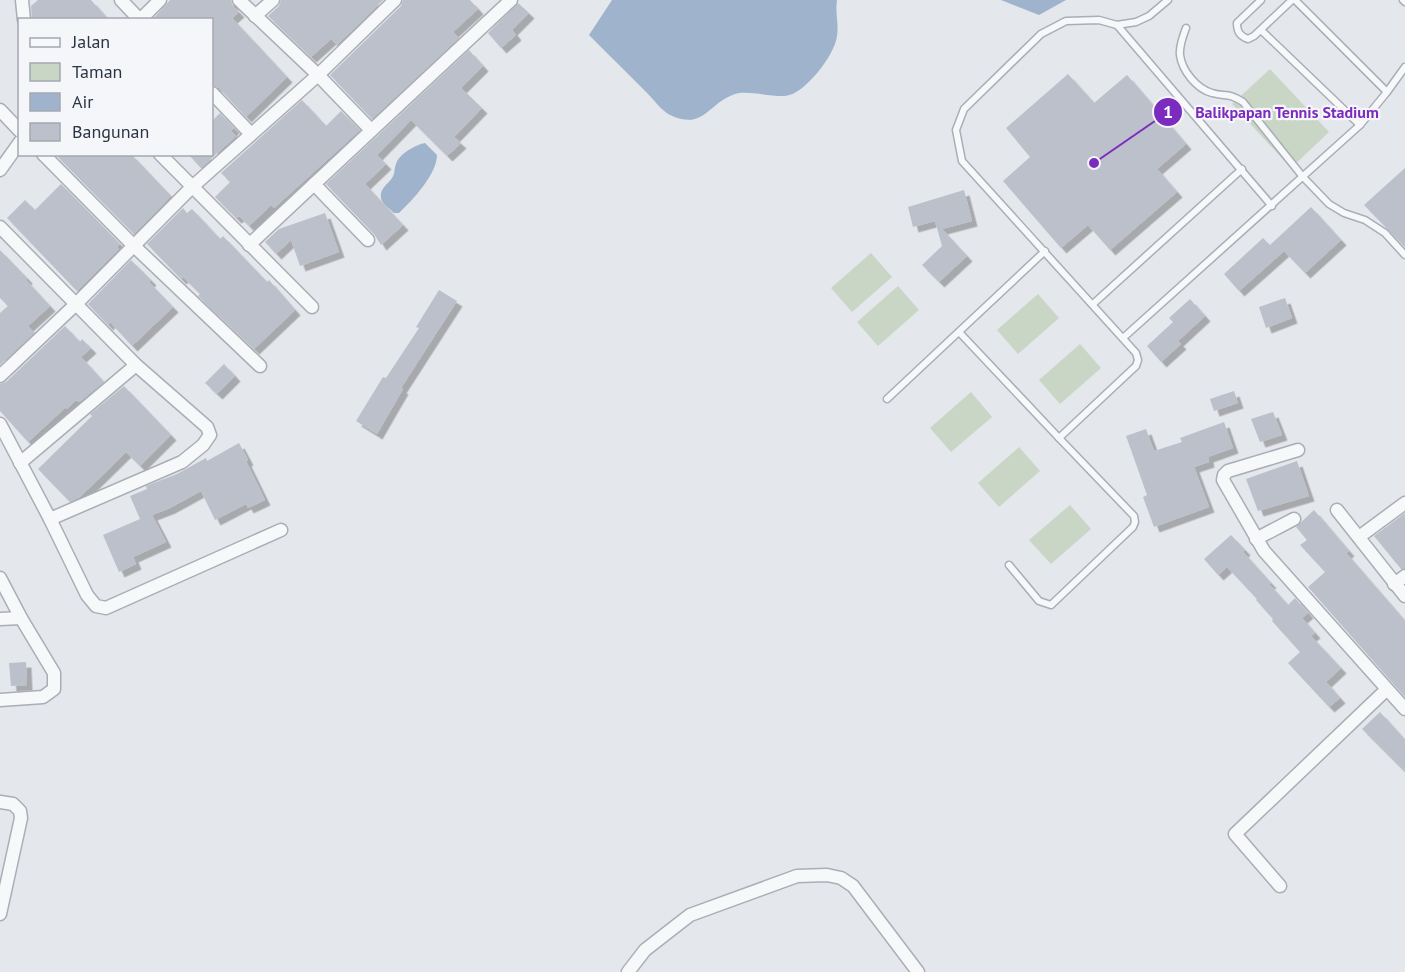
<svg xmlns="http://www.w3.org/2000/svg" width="1405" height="972" font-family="'PT Sans',sans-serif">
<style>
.green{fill:#c9d6c5}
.water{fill:#9fb4cc}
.building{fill:#bbc0ca;filter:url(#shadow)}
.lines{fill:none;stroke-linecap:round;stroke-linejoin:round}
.service-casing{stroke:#a9aeb7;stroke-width:9}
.minor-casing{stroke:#a9aeb7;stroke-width:15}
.service{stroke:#f7f8fa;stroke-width:6}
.minor{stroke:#f7f8fa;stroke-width:12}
.leader{fill:none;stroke:#7b2cbf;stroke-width:2}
.callout-dot{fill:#7b2cbf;stroke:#f4f6f9;stroke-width:2}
.mark-label{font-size:18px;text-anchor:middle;font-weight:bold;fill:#fff}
.callout-label{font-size:16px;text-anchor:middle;font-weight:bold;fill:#7b2cbf;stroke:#f4f6f9;stroke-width:4.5;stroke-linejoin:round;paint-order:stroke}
</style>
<defs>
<filter id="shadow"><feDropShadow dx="5.5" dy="5.5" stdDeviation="0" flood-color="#0004"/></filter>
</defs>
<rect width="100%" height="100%" fill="#e4e7ec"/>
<g class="green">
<path d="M1270,69L1329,132L1291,168L1232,104Z"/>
<path d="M871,253L892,277L852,312L831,288Z"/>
<path d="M898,286L919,310L878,346L857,322Z"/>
<path d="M1038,294L1059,318L1018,354L997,330Z"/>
<path d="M1080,344L1101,368L1060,404L1039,380Z"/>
<path d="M971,392L992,417L951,452L930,428Z"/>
<path d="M1019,447L1040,471L999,507L978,483Z"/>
<path d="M1070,505L1091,529L1051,564L1029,540Z"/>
</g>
<g class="water">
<path d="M612,0H837C835,13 839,24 837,36C835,55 804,95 785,96C771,97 746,90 735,94C708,103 704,131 670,115C662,111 654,100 647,93C628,74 608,54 589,35Z"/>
<path d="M1001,0H1066L1039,15Z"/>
<path d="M425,143L437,155C437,174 412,201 399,213H394C390,209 382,204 381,198C379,189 388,184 392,178C395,174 394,169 396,164C399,154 415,145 425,143Z"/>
</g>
<g class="building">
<path d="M38,0H91L109,20H32L31,6Z"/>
<path d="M170,0H231L233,6L239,12L232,18L287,77L246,117L218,87L212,85V20H152Z"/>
<path d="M281,0H383L337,45L331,39L311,57L268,16L279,6Z"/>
<path d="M403,0H470L478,9L453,32L459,38L372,119L330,75L401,6Z"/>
<path d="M518,3L529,13L512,30L516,35L501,48L488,33Z"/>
<path d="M469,50L483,66L461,88L482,108L454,137L461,143L447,156L411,120L377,155L386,164L365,184L403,225L381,245L374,234L326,184Z"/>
<path d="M1068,74L1094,103L1127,75L1186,144L1157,169L1177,192L1110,250L1088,225L1061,248L1003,181L1030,157L1006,128Z"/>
<path d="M302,100L326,126L341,111L360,130L274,208L271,205L249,226L239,216L236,218L215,197L230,182L221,173Z"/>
<path d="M220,113L234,128L231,131L236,136L201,168L188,154H212V121Z"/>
<path d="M55,154H131L171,196L135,233L132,232Z"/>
<path d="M1405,168V247L1364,205Z"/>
<path d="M61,184L120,244L117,247L119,249L77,291L7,218L25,200L35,210Z"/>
<path d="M964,190L972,221L942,229L967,256L939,282L922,265L942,246L935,221L913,227L908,207Z"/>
<path d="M1311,207L1341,240L1305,273L1284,251L1239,291L1224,274L1263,238L1270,245Z"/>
<path d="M183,208L187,213L192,209L220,239L223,236L267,282L269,280L295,310L254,349L198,296L200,294L183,277L181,279L147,244Z"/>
<path d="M325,213L339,252L300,266L291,240L276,254L265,242L279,229Z"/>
<path d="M0,250L27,278L26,280L50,306L28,326L34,333L0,365V313L8,306L0,298Z"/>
<path d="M131,260L151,280L149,282L173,307L132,346L110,322L108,325L88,304Z"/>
<path d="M439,290L457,301L401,388L403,389L377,434L356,421L383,377L386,378L419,328L416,327Z"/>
<path d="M1285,298L1292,318L1266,328L1259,307Z"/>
<path d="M1190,299L1205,316L1178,341L1181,344L1161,362L1147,346L1173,322L1169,318Z"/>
<path d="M65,326L80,342L82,339L91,348L81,357L104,382L79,402L76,400L67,409L66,407L28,442L0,411V384L6,382Z"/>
<path d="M224,364L235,376L217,394L205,383Z"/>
<path d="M124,386L171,435L140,466L126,452L80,497L70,502L38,469L92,416L90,414Z"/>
<path d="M1234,391L1238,403L1214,411L1210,399Z"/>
<path d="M1273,412L1282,435L1260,442L1251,419Z"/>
<path d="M1224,422L1233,448L1208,457L1209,462L1194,467L1209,507L1154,527L1143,497L1147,495L1126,436L1146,429L1154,451L1182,442L1180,438Z"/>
<path d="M239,443L248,460L246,461L265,500L248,508L246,504L215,520L201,491L170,508L152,515L166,542L133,557L136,564L119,572L103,535L140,519L130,496L147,489L146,486L177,474L206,458L207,461Z"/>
<path d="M1297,461L1309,496L1258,511L1246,479Z"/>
<path d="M1314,510L1349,551L1346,553L1405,621V697L1308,587L1325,572L1300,545L1307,540L1296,527Z"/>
<path d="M1405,513V568L1401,569L1374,536Z"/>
<path d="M1231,535L1245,550L1243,552L1271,583L1269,584L1288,605L1295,598L1308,613L1302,618L1315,633L1311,636L1341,668L1326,682L1340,698L1329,707L1288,663L1300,652L1272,621L1273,619L1256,600L1257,599L1227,567L1218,575L1204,559Z"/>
<path d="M26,662L27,685L11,686L9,663Z"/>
<path d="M1380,712L1405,740V772L1362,729Z"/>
</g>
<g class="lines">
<defs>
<g id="service">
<path d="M1261,0L1237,23C1237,32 1240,36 1248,39L1254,36L1292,0"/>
<path d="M1295,0L1387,92"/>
<path d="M1403,0L1405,2"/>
<path d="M1117,25L1272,206"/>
<path d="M1186,28C1183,36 1179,46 1180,55C1182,71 1197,89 1212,93C1225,97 1228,92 1243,102L1303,177L1329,204L1344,213L1365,220L1385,233L1405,255"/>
<path d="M1261,30L1360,125"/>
<path d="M1093,304L1242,169"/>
<path d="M959,332L1059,438"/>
<path d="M1123,338L1360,125L1387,92L1405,67"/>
<path d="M887,399L1045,251"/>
<path d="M1009,565L1039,601L1051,605L1133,527L1135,522L1134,516L1059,438L1136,366L1138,360L1136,353L962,161L956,130L964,109L1041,34L1066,21L1099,20L1117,25L1136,22L1149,16L1168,0"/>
</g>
<g id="minor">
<path d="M22,0L24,20"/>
<path d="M121,0L140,20"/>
<path d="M239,0L318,75L371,130"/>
<path d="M255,16L273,0"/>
<path d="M140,20L160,0"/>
<path d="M212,93L251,134"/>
<path d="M0,110L20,131"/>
<path d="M43,154L134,246L260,366"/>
<path d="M160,154L312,307"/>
<path d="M0,170L20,142"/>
<path d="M314,184L368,240"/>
<path d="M0,227L136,365L207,427L210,435L203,445L182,462L50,519L0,424"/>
<path d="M249,245L511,0"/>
<path d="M0,376L75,305L192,187L318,75L395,0"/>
<path d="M1298,450L1228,471L1224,475L1223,480L1264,551L1405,709"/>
<path d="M20,463L136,365"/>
<path d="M1337,510L1405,596"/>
<path d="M50,519L87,595L96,606L106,608L281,530"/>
<path d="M1359,537L1405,503"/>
<path d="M1256,539L1294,519"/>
<path d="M0,578L21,618L54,673V689L43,697L0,700"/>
<path d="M1394,584L1405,576"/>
<path d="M0,619L21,618"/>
<path d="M0,802L13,804L20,811L21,818L0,914"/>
<path d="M1280,886L1235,834L1386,690"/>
<path d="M628,972L645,950L690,915L797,876L827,875L841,878L853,886L918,972"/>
</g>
</defs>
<use href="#service" class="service-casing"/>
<use href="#minor" class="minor-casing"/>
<use href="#service" class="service"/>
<use href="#minor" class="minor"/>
</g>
<path class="leader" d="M1094 163L1168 112"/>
<g class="callout-dot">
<circle cx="1094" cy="163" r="6"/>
<circle cx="1168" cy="112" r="15"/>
</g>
<g class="mark-label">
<text x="1168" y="118">1</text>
</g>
<g class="callout-label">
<text x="1287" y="118">Balikpapan Tennis Stadium</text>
</g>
<rect x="18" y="18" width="195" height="138" fill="#f4f6f9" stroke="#a4a8b1" stroke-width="1.5"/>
<rect x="30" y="38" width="30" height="9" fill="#f7f8fa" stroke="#a4a8b1" stroke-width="1.5"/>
<text x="72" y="48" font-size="18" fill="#2b3445">Jalan</text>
<rect x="30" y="63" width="30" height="18" fill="#c9d6c5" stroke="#a4a8b1" stroke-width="1.5"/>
<text x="72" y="78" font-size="18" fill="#2b3445">Taman</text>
<rect x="30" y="93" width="30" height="18" fill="#9fb4cc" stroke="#a4a8b1" stroke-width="1.5"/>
<text x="72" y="108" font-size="18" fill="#2b3445">Air</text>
<rect x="30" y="123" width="30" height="18" fill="#bbc0ca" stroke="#a4a8b1" stroke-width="1.5"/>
<text x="72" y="138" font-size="18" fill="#2b3445">Bangunan</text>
</svg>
